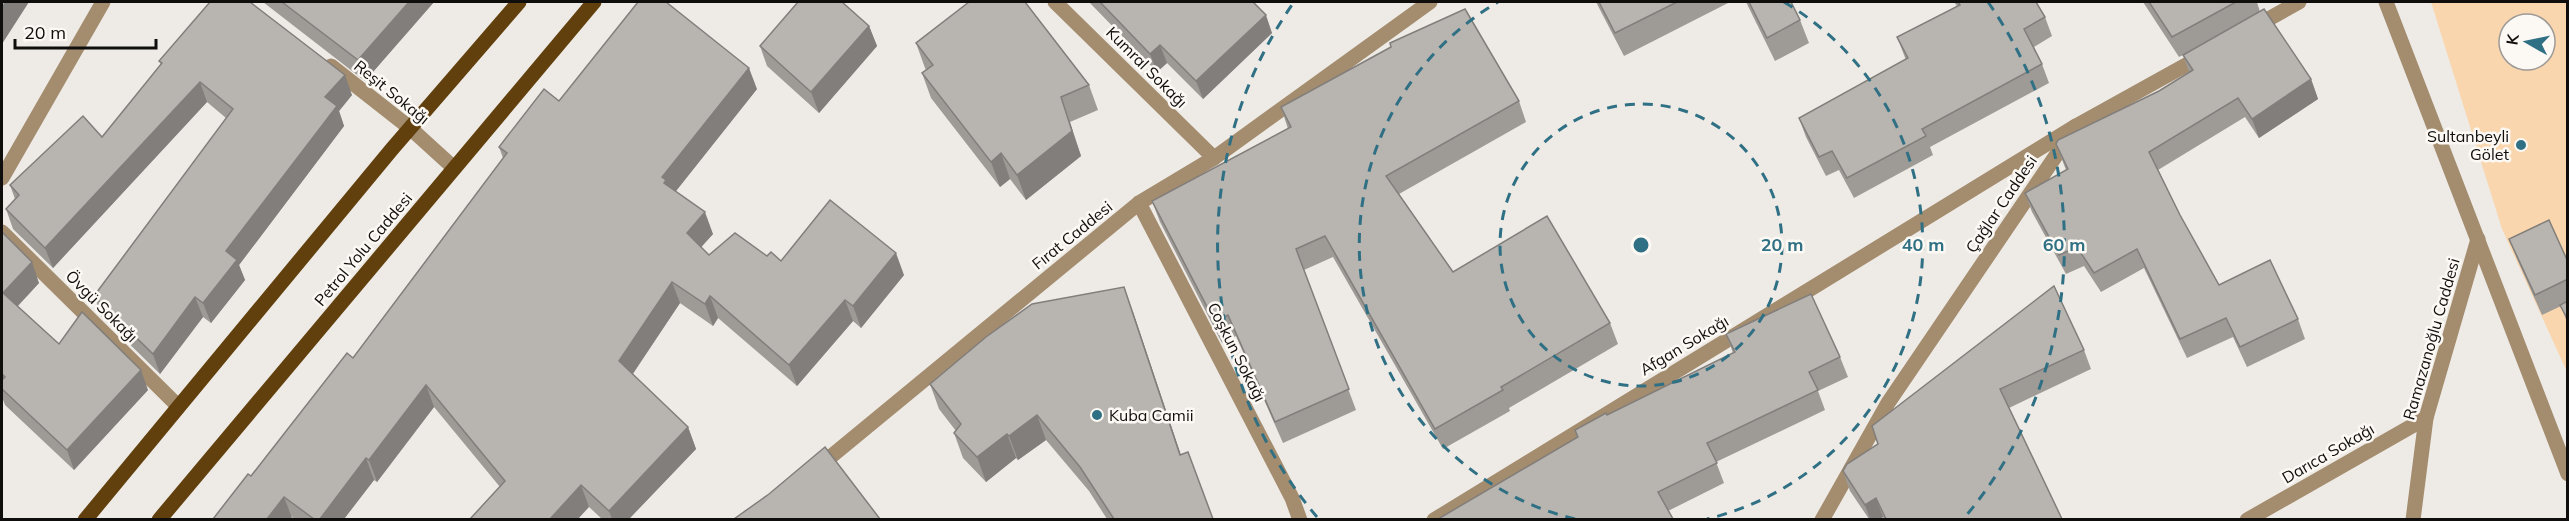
<svg xmlns="http://www.w3.org/2000/svg" width="2569" height="521" font-family="Mulish,sans-serif">
<style>
.green{fill:#f9d6ad;fill-rule:evenodd}
.lines{fill:none;stroke-linecap:round;stroke-linejoin:round}
.minor{stroke:#a48c6e;stroke-width:15}
.major{stroke:#61400d;stroke-width:15}
.wall{fill:#9e9b97}
.shaded-wall{fill:#817e7b}
.building{fill:#b8b4b0;stroke:#817e7b;stroke-width:1.5}
.ring{fill:none;stroke:#307084;stroke-width:3;stroke-dasharray:10 8}
.poi-dot{fill:#307084;stroke:#fcf8f3;stroke-width:2}
.labels{text-anchor:middle;stroke-width:5;stroke-linejoin:round;paint-order:stroke}
.street-label{font-size:16px;fill:#0f0e0c;stroke:#fcf8f3}
.poi-label{font-size:16px;fill:#0f0e0c;stroke:#fcf8f3;text-anchor:end}
.centre{fill:#307084;stroke:#fcf8f3;stroke-width:3}
.ring-label{font-size:18px;text-anchor:middle;font-weight:bold;fill:#307084;stroke:#fcf8f3;stroke-width:5;stroke-linejoin:round;paint-order:stroke}
</style>
<rect width="100%" height="100%" fill="#eeebe6"/>
<path class="green" d="M2431,2H2567V372L2502,229ZM2509,24H2545V60H2509Z"/>
<g class="lines">
<g class="minor">
<path d="M1055,2L1214,158"/>
<path d="M2386,2L2568,474"/>
<path d="M2254,27L2299,2"/>
<path d="M331,66L410,128L454,168"/>
<path d="M2,178L103,2"/>
<path d="M1139,203L1292,498L1300,520"/>
<path d="M2,232L178,406"/>
<path d="M817,468L1139,203L1214,158L1430,2"/>
<path d="M1434,520L2076,126"/>
<path d="M1822,520L1888,403L2076,126L2204,55"/>
<path d="M2247,520L2426,418"/>
<path d="M2413,520L2426,418L2478,239"/>
</g>
<g class="major">
<path d="M85,520L392,149L519,2"/>
<path d="M159,520L594,2"/>
</g>
</g>
<g class="wall">
<path d="M263,2H434L365,81Z"/>
<path d="M1089,2H1253L1272,33L1203,99L1167,63L1157,72Z"/>
<path d="M1596,2H1730L1624,56Z"/>
<path d="M1746,2H1791L1800,20L1809,43L1775,61Z"/>
<path d="M1954,2H2036L2045,17L2052,36L2034,47L2042,64L2049,83L1930,147L1933,155L1854,198L1839,170L1826,176L1806,137L1799,118L1906,60L1897,37L1957,6Z"/>
<path d="M2143,2H2257L2260,12L2311,79L2318,99L2259,138L2245,117L2158,170L2180,215L2219,285L2298,319L2305,339L2247,367L2233,337L2187,358L2144,268L2101,292L2084,266L2066,274L2032,212L2025,193L2066,170L2056,144L2159,91L2189,72L2183,55L2179,57Z"/>
<path d="M869,26L877,46L819,113L767,66L760,46Z"/>
<path d="M916,43L1089,85L1098,110L1070,122L1081,156L1026,200L1010,179L1000,187L931,98L922,73L926,70L925,68Z"/>
<path d="M159,61L352,95L339,111L344,126L239,265L245,280L211,323L203,317L160,374L102,317L94,296L226,118L207,102L53,268L13,229L6,209L15,199L10,185L102,137L161,65Z"/>
<path d="M757,89L676,191L713,234L701,247L709,255L767,256L781,261L904,275L861,328L853,321L797,386L718,318L713,326L680,303L633,374L688,427L696,449L629,519H602L589,507L500,487L434,407L377,482L374,480L344,519H294L251,476L353,358L503,158L499,147L559,101Z"/>
<path d="M1519,101L1526,122L1399,194L1453,272L1610,323L1618,344L1509,408L1510,411L1443,449L1333,257L1304,270L1356,410L1283,443L1236,336L1222,343L1160,222L1152,201L1288,129L1281,107Z"/>
<path d="M2,232L39,283L18,306L59,344L148,390L74,470L5,405L2,397Z"/>
<path d="M2509,239L2568,262V325L2561,306L2542,315L2517,259Z"/>
<path d="M1133,312L1181,455L1213,519H1107L1089,491L1046,440L1018,460L1016,458L986,482L963,458L954,433L956,431L939,409L930,384Z"/>
<path d="M1726,334L1840,357L1848,377L1818,391L1825,410L1716,462L1724,483L1668,511L1577,437L1575,430L1607,415L1733,353Z"/>
<path d="M2084,350L2091,369L2009,408L2062,519H1884L1883,517L1880,519H1869L1850,491L1843,471L1878,444Z"/>
</g>
<g class="shaded-wall">
<path d="M6,2H29L2,44V8Z"/>
<path d="M409,2H434L365,81L358,60Z"/>
<path d="M1266,15L1272,33L1203,99L1196,81Z"/>
<path d="M869,26L877,46L819,113L811,92Z"/>
<path d="M1160,45L1167,63L1157,72L1150,54Z"/>
<path d="M749,68L757,89L672,196L674,202L662,177Z"/>
<path d="M345,75L352,95L339,111L344,126L239,265L245,280L211,323L203,303L226,251L325,97Z"/>
<path d="M2311,79L2318,99L2259,138L2252,119Z"/>
<path d="M200,82L207,102L53,268L45,248Z"/>
<path d="M1061,97L1081,156L1026,200L1017,175Z"/>
<path d="M1001,153L1010,179L1000,187L991,162Z"/>
<path d="M705,212L713,234L695,254L687,233Z"/>
<path d="M896,253L904,275L861,328L853,306Z"/>
<path d="M32,262L39,283L11,313L3,293Z"/>
<path d="M672,282L680,303L627,382L619,361Z"/>
<path d="M1124,287L1133,312L1189,480L1180,455Z"/>
<path d="M710,296L718,318L713,326L705,304Z"/>
<path d="M195,297L203,317L160,374L153,354Z"/>
<path d="M845,300L853,321L797,386L789,365Z"/>
<path d="M141,370L148,390L74,470L67,450Z"/>
<path d="M426,385L434,407L377,482L369,460Z"/>
<path d="M1037,415L1046,440L1018,460L1009,436Z"/>
<path d="M688,427L696,449L629,519H612L609,511Z"/>
<path d="M1007,434L1016,458L986,482L977,457Z"/>
<path d="M366,458L374,480L344,519H320Z"/>
<path d="M581,485L589,507L578,519H550Z"/>
<path d="M284,497L292,518L291,519H267Z"/>
<path d="M1876,498L1883,517L1880,519H1870L1865,505Z"/>
</g>
<g class="building">
<path d="M2,2H6L2,8Z"/>
<path d="M210,2H250L345,75L325,97L337,106L226,251L237,260L203,303L195,297L153,354L94,296L233,109L200,82L45,248L6,209L19,195L10,185L83,116L102,137L162,63L159,61Z"/>
<path d="M282,2H409L358,60Z"/>
<path d="M638,2H666L749,68L662,177L666,180L664,183L705,212L687,233L709,255L735,233L767,256L771,252L781,261L830,200L896,253L853,306L845,300L789,365L710,296L705,304L672,282L619,361L688,427L609,511L581,485L550,519H470L505,481L426,385L369,460L366,458L320,519H314L284,497L267,519H213L248,474L251,476L347,353L353,358L507,153L499,147L544,89L559,101Z"/>
<path d="M798,2H842L869,26L811,92L760,46Z"/>
<path d="M969,2H1025L1089,85L1061,97L1072,131L1017,175L1001,153L991,162L922,73L933,65L916,43Z"/>
<path d="M1100,2H1253L1266,15L1196,81L1160,45L1150,54Z"/>
<path d="M1599,2H1677L1615,33Z"/>
<path d="M1749,2H1791L1800,20L1767,38Z"/>
<path d="M1958,2H2036L2045,17L2024,29L2042,64L1922,129L1926,136L1847,178L1832,151L1819,157L1799,118L1908,58L1897,37L1960,5Z"/>
<path d="M2149,2H2236L2172,37Z"/>
<path d="M1465,9L1519,101L1386,176L1453,272L1547,216L1610,323L1501,387L1503,390L1435,429L1325,236L1296,249L1349,389L1275,422L1228,315L1215,322L1152,201L1291,127L1281,107L1391,47L1390,43Z"/>
<path d="M2264,9L2311,79L2252,119L2238,98L2149,152L2180,215L2219,285L2270,260L2298,319L2240,347L2226,318L2180,339L2137,249L2094,273L2077,247L2059,255L2025,193L2068,169L2056,144L2058,140L2159,91L2193,70L2183,55Z"/>
<path d="M2549,220L2568,262V279L2535,295L2509,239Z"/>
<path d="M2,232L32,262L3,293L59,344L82,312L141,370L67,450L2,389V380L5,377L2,374Z"/>
<path d="M2054,286L2084,350L2000,389L2062,519H1886L1876,498L1865,505L1843,471L1847,464L1878,444L1872,426Z"/>
<path d="M1124,287L1180,455L1188,452L1213,519H1114L1080,467L1037,415L1009,436L1007,434L977,457L954,433L961,424L930,384L986,337L1032,304Z"/>
<path d="M1811,294L1840,357L1809,372L1818,390L1707,443L1717,463L1658,492L1673,519H1438L1578,437L1575,430L1606,413L1607,415L1735,352L1726,334Z"/>
<path d="M2568,301V320L2560,305Z"/>
<path d="M825,447L880,519H734L769,494Z"/>
</g>
<g class="ring">
<circle cx="1641" cy="245" r="141"/>
<path d="M1575 519A282 282 0 0 1 1498 2M1784 2A282 282 0 0 1 1707 519"/>
<path d="M1317 517A423 423 0 0 1 1294 2M1988 2A423 423 0 0 1 1965 517"/>
</g>
<g class="poi-dot">
<circle cx="2521" cy="145" r="6"/>
<circle cx="1097" cy="415" r="6"/>
</g>
<g class="labels">
<g class="street-label">
<text transform="translate(1147 67) rotate(45)" y="6">Kumral Sokağı</text>
<text transform="translate(392 92) rotate(39)" y="6">Reşit Sokağı</text>
<text transform="translate(2001 204) rotate(-56)" y="6">Çağlar Caddesi</text>
<text transform="translate(1072 235) rotate(-39)" y="6">Fırat Caddesi</text>
<text transform="translate(363 249) rotate(-50)" y="6">Petrol Yolu Caddesi</text>
<text transform="translate(102 306) rotate(45)" y="6">Övgü Sokağı</text>
<text transform="translate(2431 339) rotate(-74)" y="6">Ramazanoğlu Caddesi</text>
<text transform="translate(1684 345) rotate(-31)" y="6">Afgan Sokağı</text>
<text transform="translate(1237 352) rotate(63)" y="6">Coşkun Sokağı</text>
<text transform="translate(2328 453) rotate(-30)" y="6">Darıca Sokağı</text>
</g>
<g class="poi-label">
<text x="2509" y="142">Sultanbeyli<tspan x="2509" dy="18">Gölet</tspan></text>
<text x="1109" y="421" text-anchor="start">Kuba Camii</text>
</g>
</g>
<circle cx="1641" cy="245" r="9" class="centre"/>
<g class="ring-label">
<text x="1782" y="251">20 m</text>
<text x="1923" y="251">40 m</text>
<text x="2064" y="251">60 m</text>
</g>
<rect width="2569" height="521" fill="none" stroke="#0f0e0c" stroke-width="6"/>
<g transform="translate(2527 42) rotate(279)"><circle r="28" fill="#fcf8f3" stroke="#9d9a97" stroke-width="1.5"/>
<path d="M0-4.5L10 22L0 15L-10 22Z" fill="#307084"/>
<text y="-9" font-size="16" font-weight="bold" text-anchor="middle" fill="#0f0e0c">K</text>
</g>
<path d="M15 39v9h141v-9" fill="none" stroke="#0f0e0c" stroke-width="3"/>
<text x="24" y="39" font-size="18" fill="#0f0e0c" stroke="#fcf8f3" stroke-width="4.5" paint-order="stroke">20 m</text>
</svg>
